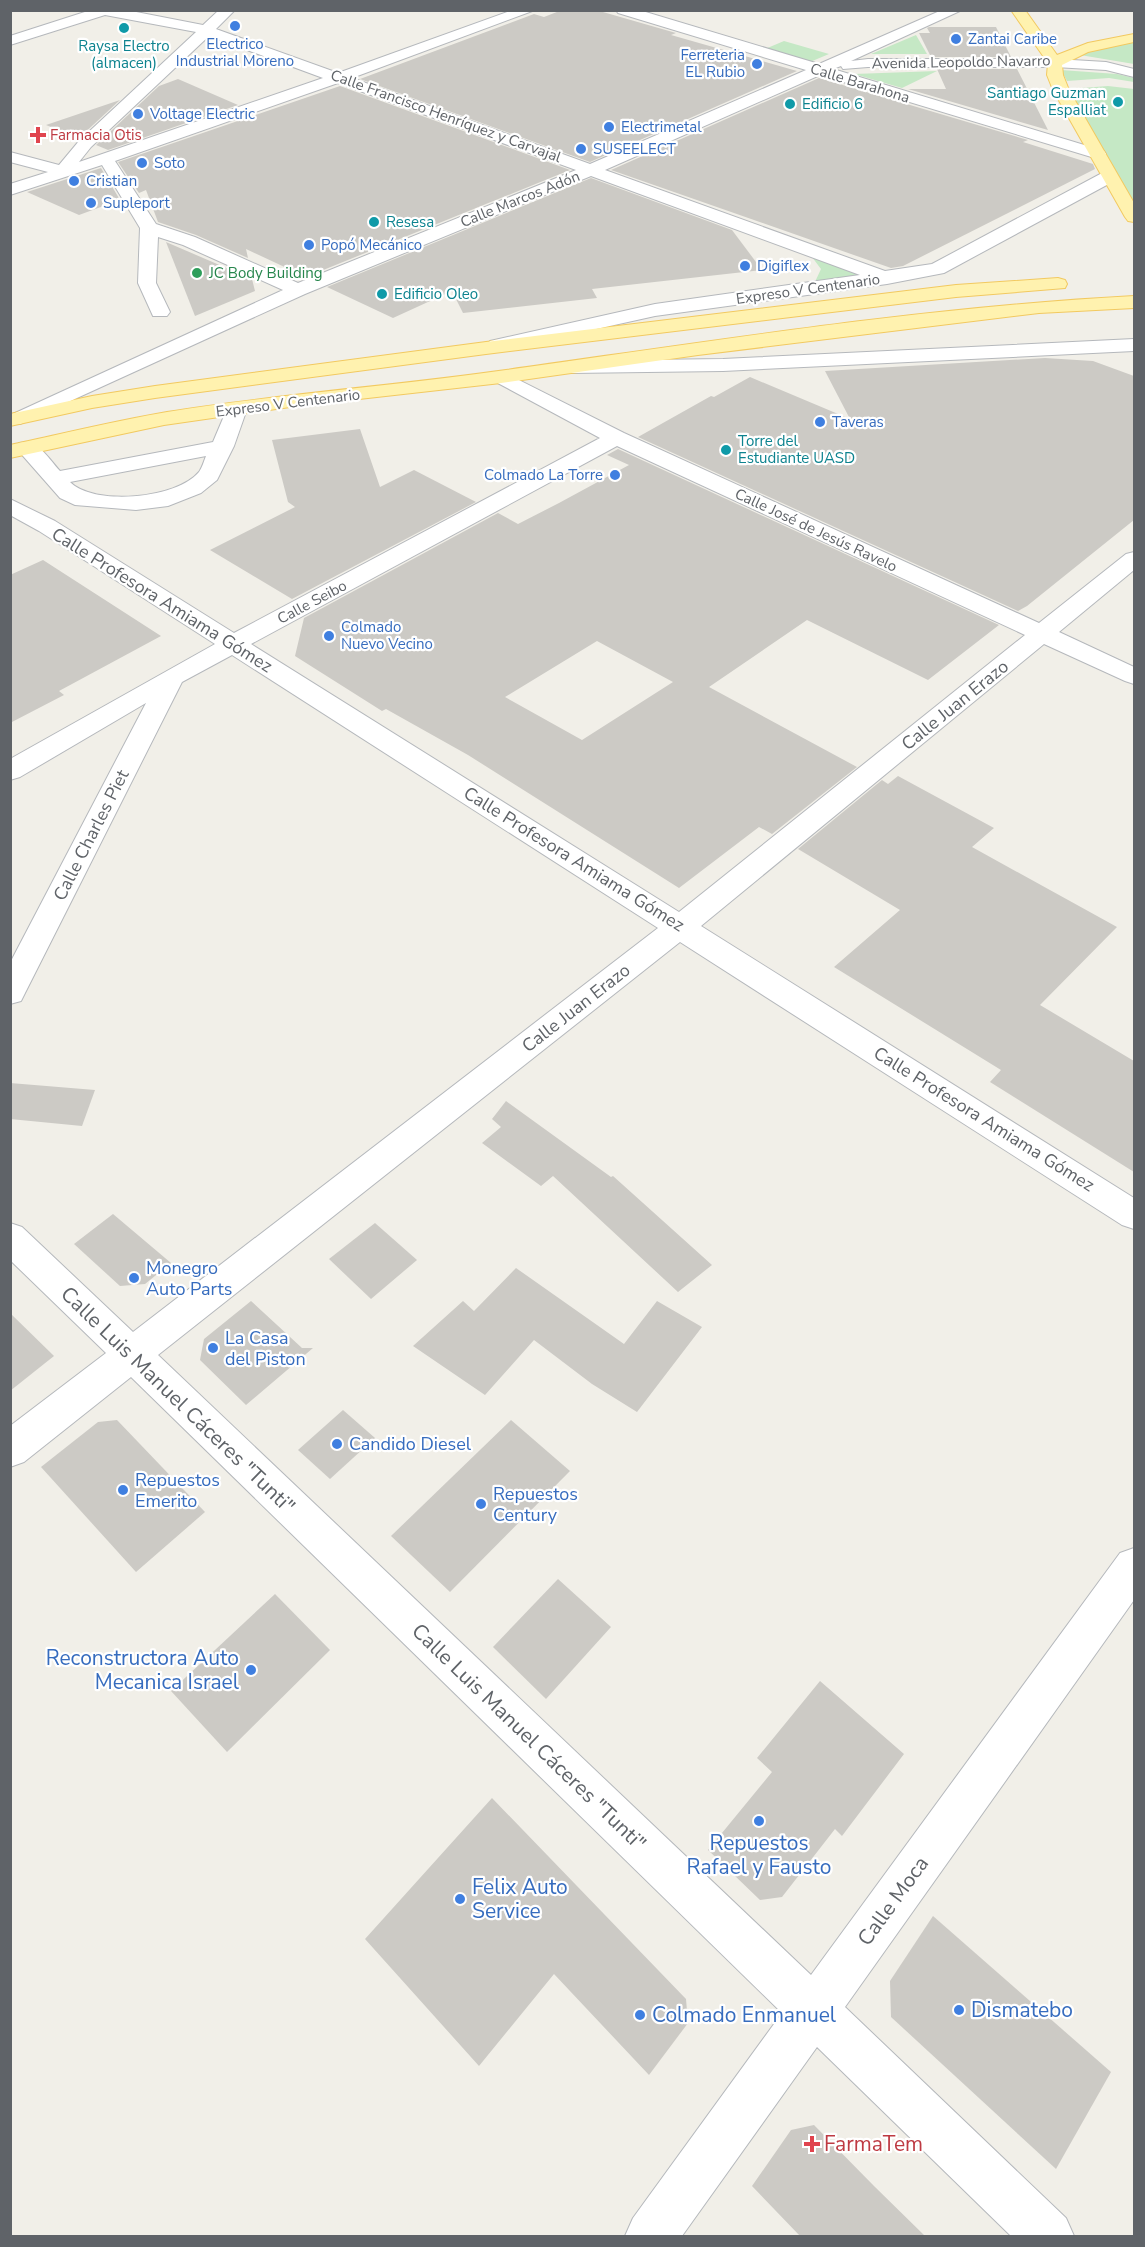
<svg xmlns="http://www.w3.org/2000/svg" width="1145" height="2247" font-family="'Nunito Sans',sans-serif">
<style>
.green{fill:#c5e8c5}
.building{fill:#cccac5;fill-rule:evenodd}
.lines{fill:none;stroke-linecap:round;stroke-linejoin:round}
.minor-casing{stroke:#b5b8bc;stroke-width:2}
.major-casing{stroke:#f2c960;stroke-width:2}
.minor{fill:#fff;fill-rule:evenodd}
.major{fill:#fff2af;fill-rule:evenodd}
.shop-dot{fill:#3f7fe0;stroke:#fff;stroke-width:2}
.culture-dot{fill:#0f9aa8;stroke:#fff;stroke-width:2}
.health-dot{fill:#e0444e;stroke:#fff;stroke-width:2}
.leisure-dot{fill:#2e9e5b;stroke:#fff;stroke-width:2}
.labels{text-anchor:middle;stroke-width:4.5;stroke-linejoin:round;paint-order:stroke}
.far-shop-label{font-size:15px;fill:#366cbe;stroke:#fff;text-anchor:start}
.far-culture-label{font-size:15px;fill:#0d838f;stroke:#fff;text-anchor:start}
.far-street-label{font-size:15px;fill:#5f6368;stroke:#fff}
.far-health-label{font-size:15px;fill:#be3a42;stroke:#fff;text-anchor:start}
.far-leisure-label{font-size:15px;fill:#27864d;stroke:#fff;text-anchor:start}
.street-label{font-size:18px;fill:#5f6368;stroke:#fff}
.shop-label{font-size:18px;fill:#366cbe;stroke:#fff;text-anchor:start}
.near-street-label{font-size:21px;fill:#5f6368;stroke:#fff}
.near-shop-label{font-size:21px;fill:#366cbe;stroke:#fff;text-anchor:start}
.near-health-label{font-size:21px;fill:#be3a42;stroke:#fff;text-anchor:start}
</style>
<rect width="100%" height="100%" fill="#f1efe8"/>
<g class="green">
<path d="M916,35L927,54H871Z"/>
<path d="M784,41L829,54L810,62L765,49Z"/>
<path d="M1134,41V64L1080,55L1083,52Z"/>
<path d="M1061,70L1117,74L1134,78V82L1109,78L1067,81Z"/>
<path d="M937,71L902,88L854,74Z"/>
<path d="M1108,86L1134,89V212L1070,94L1082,88Z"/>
<path d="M809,253L871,276L814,284L821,269Z"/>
</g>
<g class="building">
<path d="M562,10H596L676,33L671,35L797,71L590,162L360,79L534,14L544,17Z"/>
<path d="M929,27H996L1011,57H931L919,33H930L927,28Z"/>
<path d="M937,69H1017L1048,130L908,89H946Z"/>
<path d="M819,78L1028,140L1023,142L1093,164L1095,169L903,266L891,268L611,170Z"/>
<path d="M178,79L238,105L108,150L96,145L159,86Z"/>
<path d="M340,86L570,170L306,277L246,249L248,258L196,235L158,222L146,190L139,193L118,162Z"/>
<path d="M120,100L79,138L46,125Z"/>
<path d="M101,168L120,200L79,215L27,192Z"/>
<path d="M591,178L732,230L762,270L592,289L597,298L463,313L452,291L393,318L327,287Z"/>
<path d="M166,242L252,279L255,291L195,316Z"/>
<path d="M1045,358L1093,361L1134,376V520L1027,606L1018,611L638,437L711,396L714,397L750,377L850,419L825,371Z"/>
<path d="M360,429L380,487L414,470L476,502L292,599L210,550L295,507L288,502L272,440Z"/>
<path d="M618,449L999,625L928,680L807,620L709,687L857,767L772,834L759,827L679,888L468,755L386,709L382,711L295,656L304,618L498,513L518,524L559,503L629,465L607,455ZM597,641L673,682L582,740L505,697Z"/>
<path d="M43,560L161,636L59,691L64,695L10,723V575Z"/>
<path d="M898,776L994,828L972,847L1117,927L1040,1005L1134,1061V1172L990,1082L1001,1070L834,967L900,910L798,849L882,780L888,784Z"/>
<path d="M10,1083L95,1090L82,1126L10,1119Z"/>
<path d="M506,1101L611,1177L613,1176L712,1265L678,1292L553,1176L541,1186L482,1143L501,1127L492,1119Z"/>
<path d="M113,1214L171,1263L145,1284L120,1286L74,1244Z"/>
<path d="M375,1223L417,1260L371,1299L329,1259Z"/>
<path d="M516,1268L624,1344L657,1301L702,1327L637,1412L592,1384L534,1340L485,1395L413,1346L463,1301L474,1311Z"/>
<path d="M251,1301L302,1348H313L246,1405L200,1360L204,1339Z"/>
<path d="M10,1313L54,1356L10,1391Z"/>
<path d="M343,1410L375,1438L330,1479L298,1450Z"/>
<path d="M117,1420L205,1512L136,1572L41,1467L98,1422Z"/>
<path d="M511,1420L570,1471L450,1592L391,1536Z"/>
<path d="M558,1579L611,1627L546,1699L493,1647Z"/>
<path d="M275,1594L330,1650L227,1752L171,1691Z"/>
<path d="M820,1681L904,1754L842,1836L835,1829L782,1897L760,1900L708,1850L772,1772L757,1758Z"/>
<path d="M492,1798L686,1999L688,2023L649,2075L554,1974L479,2066L365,1939Z"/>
<path d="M933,1916L1111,2072L1056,2169L891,2017L890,1981Z"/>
<path d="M814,2125L874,2186L925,2236H800L752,2186L791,2130Z"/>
</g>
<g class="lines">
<defs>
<g id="minor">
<path d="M91,10H126L203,25L219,10H235L216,29L338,73L513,10H535L352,78L590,164L806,70L618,13L616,10H639L819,64L942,10H962L851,61L868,59H1055L1106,62L1134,69V77L1106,70L1055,67H868L843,69L841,66L833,69L1104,151L1106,154L1098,159L820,75L605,170L885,271L932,264L1104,172L1110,171L1118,176L1116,180L944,273L887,284L655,316L497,351L490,349L487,345L490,341L655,304L860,275L591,176L305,294L20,424L10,419L13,414L283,290L183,245L158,237L156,283L170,312L167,316H153L138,283L140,228L102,165L10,195V184L48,172L10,162V152L59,165L79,141L196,32L105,15L10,45V36ZM209,36L323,78L79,162L91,147ZM338,83L576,170L298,283L195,237L156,224L115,161Z"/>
<path d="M1134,339V351L723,371L571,373L564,371L561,367L564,363L571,361L723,359Z"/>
<path d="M501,371L624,433L1039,623L1126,554L1134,552V570L1059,632L1134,667V684L1125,681L1044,644L701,926L1134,1198V1229L1122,1225L680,942L158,1355L811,1975L1120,1553L1134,1548V1600L845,2007L1066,2218L1074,2236H1011L817,2047L682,2236H625L633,2218L782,2013L131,1377L24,1462L10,1467V1426L106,1353L10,1260V1223L22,1227L133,1332L658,928L232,655L182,682L25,993L21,1001L10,1004V963L146,703L20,777L10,780V759L215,644L39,531L10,515V499L55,521L234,633L600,438L494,381L491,377L494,373ZM617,446L1025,635L679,912L251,644Z"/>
<path d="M237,403L244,405L247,409L234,446L217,480L201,493L168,506L136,510L75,505L60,498L16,448L19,443C38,439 48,458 60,471L213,442L227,409L230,405ZM206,456C204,461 202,468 199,472C177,499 93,506 70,482Z"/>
</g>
<g id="major">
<path d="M1011,10H1025L1057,55L1088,43L1134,34V42L1088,52L1062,65L1063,75L1069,90L1134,203V222L1128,221L1125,217L1053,90L1047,75L1048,63Z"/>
<path d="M1058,278L1065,280L1067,284L1065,288L956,297L486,354L155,398L92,408L10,426V414L92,396L155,386L486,342L956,285Z"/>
<path d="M1134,296V308L1039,313L698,355L501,383L297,406L164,425L10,458V445C62,434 114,421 167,412C279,394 393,386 506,370C713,341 925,307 1134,296Z"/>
</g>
</defs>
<use href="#minor" class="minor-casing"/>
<use href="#major" class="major-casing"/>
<use href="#minor" class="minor"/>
<use href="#major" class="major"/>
</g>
<g class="shop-dot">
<circle cx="235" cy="26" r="6"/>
<circle cx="956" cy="39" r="6"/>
<circle cx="757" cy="64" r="6"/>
<circle cx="138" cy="114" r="6"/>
<circle cx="609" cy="127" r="6"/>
<circle cx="581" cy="149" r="6"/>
<circle cx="142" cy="163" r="6"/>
<circle cx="74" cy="181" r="6"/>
<circle cx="91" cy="203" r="6"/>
<circle cx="309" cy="245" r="6"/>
<circle cx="745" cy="266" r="6"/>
<circle cx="820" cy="422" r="6"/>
<circle cx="615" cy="475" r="6"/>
<circle cx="329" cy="636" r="6"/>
<circle cx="134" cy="1278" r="6"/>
<circle cx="213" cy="1348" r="6"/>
<circle cx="337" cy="1444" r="6"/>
<circle cx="123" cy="1490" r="6"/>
<circle cx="481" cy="1504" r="6"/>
<circle cx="251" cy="1670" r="6"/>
<circle cx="759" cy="1821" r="6"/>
<circle cx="460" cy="1899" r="6"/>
<circle cx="959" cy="2010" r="6"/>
<circle cx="640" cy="2015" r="6"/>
</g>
<g class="culture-dot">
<circle cx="124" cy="28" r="6"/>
<circle cx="1118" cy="102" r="6"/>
<circle cx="790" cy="104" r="6"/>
<circle cx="374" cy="222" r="6"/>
<circle cx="382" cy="294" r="6"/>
<circle cx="726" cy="450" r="6"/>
</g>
<g class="health-dot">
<path d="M35 126h6v6h6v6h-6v6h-6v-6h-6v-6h6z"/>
<path d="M809 2135h6v6h6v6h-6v6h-6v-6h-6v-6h6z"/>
</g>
<circle class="leisure-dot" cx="197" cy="273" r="6"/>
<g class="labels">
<g class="far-shop-label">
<text x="968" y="44">Zantai Caribe</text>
<text x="235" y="49" text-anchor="middle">Electrico<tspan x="235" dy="17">Industrial Moreno</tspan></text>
<text x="745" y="60" text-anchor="end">Ferreteria<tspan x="745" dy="17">EL Rubio</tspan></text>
<text x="150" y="119">Voltage Electric</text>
<text x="621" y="132">Electrimetal</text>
<text x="593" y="154">SUSEELECT</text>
<text x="154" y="168">Soto</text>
<text x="86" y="186">Cristian</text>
<text x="103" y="208">Supleport</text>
<text x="321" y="250">Popó Mecánico</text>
<text x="757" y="271">Digiflex</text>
<text x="832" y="427">Taveras</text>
<text x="603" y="480" text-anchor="end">Colmado La Torre</text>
<text x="341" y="632">Colmado<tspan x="341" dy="17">Nuevo Vecino</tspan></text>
</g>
<g class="far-culture-label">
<text x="124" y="51" text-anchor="middle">Raysa Electro<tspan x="124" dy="17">(almacen)</tspan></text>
<text x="1106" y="98" text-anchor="end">Santiago Guzman<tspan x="1106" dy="17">Espalliat</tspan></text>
<text x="802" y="109">Edificio 6</text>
<text x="386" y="227">Resesa</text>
<text x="394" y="299">Edificio Oleo</text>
<text x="738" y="446">Torre del<tspan x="738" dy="17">Estudiante UASD</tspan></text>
</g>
<g class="far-street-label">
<text transform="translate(961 62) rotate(-1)" y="5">Avenida Leopoldo Navarro</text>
<text transform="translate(860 83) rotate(17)" y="5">Calle Barahona</text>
<text transform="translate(446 116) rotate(20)" y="5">Calle Francisco Henríquez y Carvajal</text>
<text transform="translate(520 199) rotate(-22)" y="5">Calle Marcos Adón</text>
<text transform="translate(808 289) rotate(-8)" y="5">Expreso V Centenario</text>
<text transform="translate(288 403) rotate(-7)" y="5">Expreso V Centenario</text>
<text transform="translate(816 530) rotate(25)" y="5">Calle José de Jesús Ravelo</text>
<text transform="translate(312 602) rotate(-28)" y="5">Calle Seibo</text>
</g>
<g class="far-health-label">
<text x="50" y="140">Farmacia Otis</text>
</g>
<g class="far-leisure-label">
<text x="209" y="278">JC Body Building</text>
</g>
<g class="street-label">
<text transform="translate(162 600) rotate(32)" y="6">Calle Profesora Amiama Gómez</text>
<text transform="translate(955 705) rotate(-39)" y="6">Calle Juan Erazo</text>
<text transform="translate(91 835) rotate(-63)" y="6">Calle Charles Piet</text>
<text transform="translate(574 859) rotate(32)" y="6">Calle Profesora Amiama Gómez</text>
<text transform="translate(576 1008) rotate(-38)" y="6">Calle Juan Erazo</text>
<text transform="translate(984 1119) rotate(32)" y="6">Calle Profesora Amiama Gómez</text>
</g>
<g class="shop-label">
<text x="146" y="1274">Monegro<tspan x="146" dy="21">Auto Parts</tspan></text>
<text x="225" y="1344">La Casa<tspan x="225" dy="21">del Piston</tspan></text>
<text x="349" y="1450">Candido Diesel</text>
<text x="135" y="1486">Repuestos<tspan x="135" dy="21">Emerito</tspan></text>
<text x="493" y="1500">Repuestos<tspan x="493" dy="21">Century</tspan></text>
</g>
<g class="near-street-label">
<text transform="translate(178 1400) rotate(44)" y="7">Calle Luis Manuel Cáceres "Tunti"</text>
<text transform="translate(529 1737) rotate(44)" y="7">Calle Luis Manuel Cáceres "Tunti"</text>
<text transform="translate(893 1901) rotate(-54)" y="7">Calle Moca</text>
</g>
<g class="near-shop-label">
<text x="239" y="1665" text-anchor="end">Reconstructora Auto<tspan x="239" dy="24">Mecanica Israel</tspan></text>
<text x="759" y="1850" text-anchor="middle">Repuestos<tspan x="759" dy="24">Rafael y Fausto</tspan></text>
<text x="472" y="1894">Felix Auto<tspan x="472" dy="24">Service</tspan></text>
<text x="971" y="2017">Dismatebo</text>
<text x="652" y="2022">Colmado Enmanuel</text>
</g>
<g class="near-health-label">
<text x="824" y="2151">FarmaTem</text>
</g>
</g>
<rect width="1145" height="2247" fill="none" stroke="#5f6368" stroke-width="24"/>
</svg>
